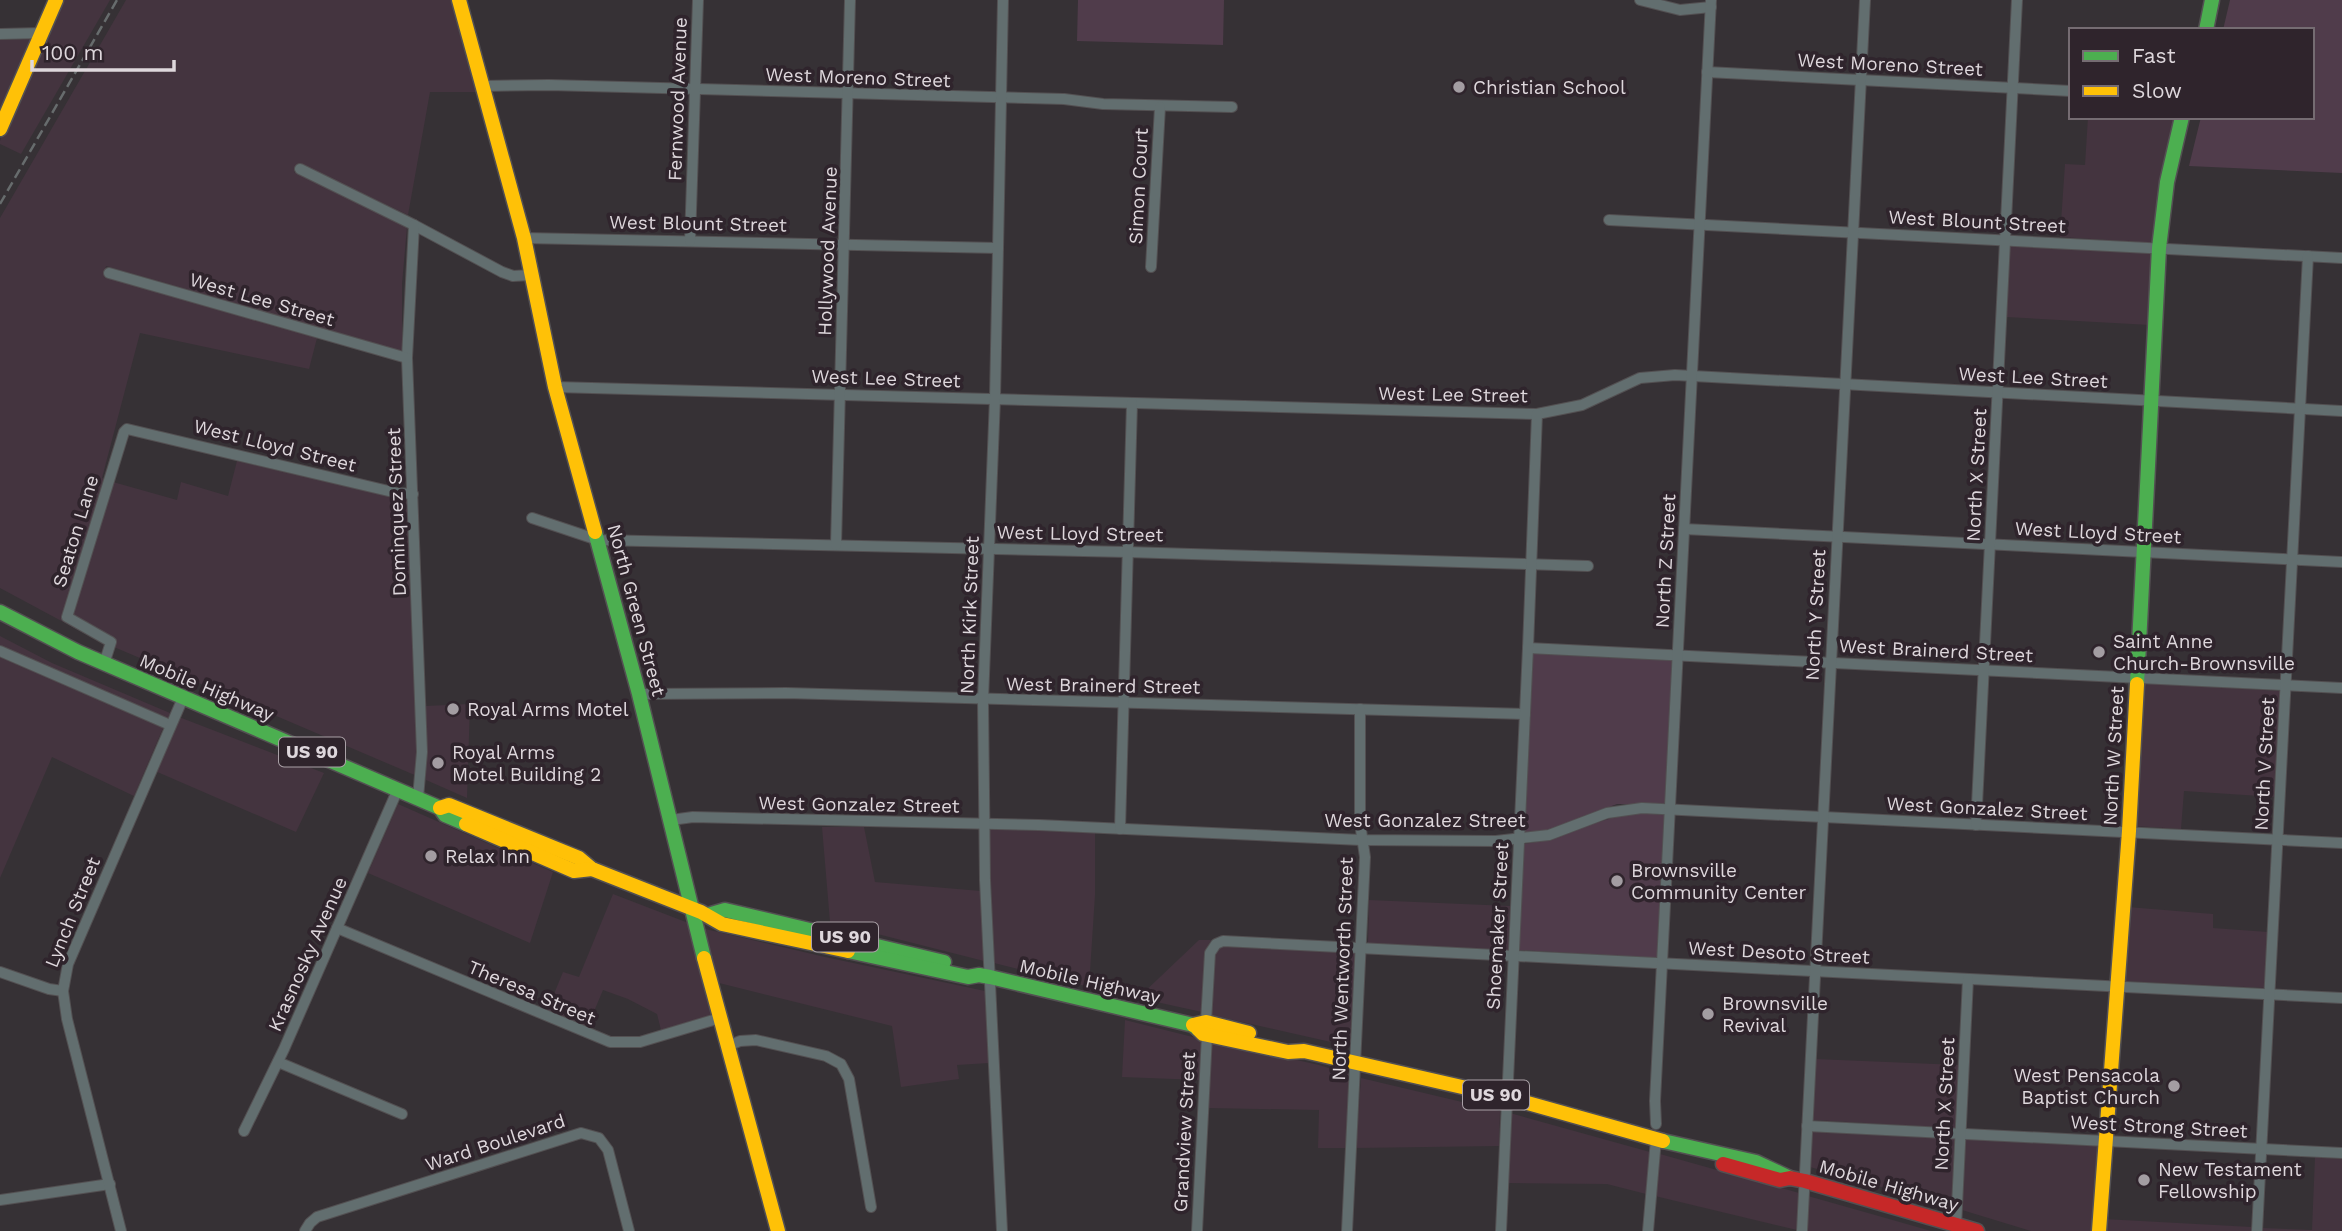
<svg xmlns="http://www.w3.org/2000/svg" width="2342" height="1231" font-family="'Work Sans',sans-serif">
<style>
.built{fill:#44343f}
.green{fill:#503c4b}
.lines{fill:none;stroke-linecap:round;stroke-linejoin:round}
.street-casing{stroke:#535052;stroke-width:12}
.fast-casing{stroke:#535052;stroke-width:17}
.slow-casing{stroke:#535052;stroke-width:17}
.jam-casing{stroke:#535052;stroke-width:17}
.street{stroke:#626e6f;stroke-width:10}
.fast{stroke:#4caf50;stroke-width:14}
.slow{stroke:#ffc107;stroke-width:14}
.jam{stroke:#c62828;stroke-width:14}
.rail{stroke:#676c6d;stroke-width:2.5;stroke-dasharray:10 5;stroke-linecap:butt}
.poi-dot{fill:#a39da2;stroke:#2f242c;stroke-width:2.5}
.labels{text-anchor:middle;stroke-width:7;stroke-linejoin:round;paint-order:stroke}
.shield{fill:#2f242c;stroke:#aaa1a7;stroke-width:2}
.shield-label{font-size:18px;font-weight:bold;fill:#ded7dc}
.street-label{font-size:19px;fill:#ded7dc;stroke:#2f242c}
.poi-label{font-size:19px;fill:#ded7dc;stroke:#2f242c;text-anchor:start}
</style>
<rect width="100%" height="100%" fill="#363135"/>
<g class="built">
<path d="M61,0H110L21,154L0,144V141Z"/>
<path d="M126,0H454L477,92H430L408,215L298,163L294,172L407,227L402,284V351L106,266L104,277L317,338L309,369L140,333L102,478L104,479L63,615L95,639L0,588V218Z"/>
<path d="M34,39L0,117V40Z"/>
<path d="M2088,117H2177L2154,243L2060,237L2065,164L2085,165Z"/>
<path d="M2010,246L2154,253L2150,325L2006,317Z"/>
<path d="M237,461L409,501L417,776L114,647L113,637L73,614L113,482L177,500L181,482L228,496Z"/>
<path d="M0,636L52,663L170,713L168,718L0,646Z"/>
<path d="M0,657L163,728L134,796L52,757L0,878Z"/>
<path d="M2142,683L2280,691L2275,797L2184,791L2181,829L2134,826Z"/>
<path d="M470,704L467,798L426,780L425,706Z"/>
<path d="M179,717L324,773L296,832L155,771Z"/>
<path d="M398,804L553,872L530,943L368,873Z"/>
<path d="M822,827H864L875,882L981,891L984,961L830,922Z"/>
<path d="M989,829L1095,833V895L1089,987L994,963Z"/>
<path d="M613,894L691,924L714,1014L661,1030L657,1014L628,999L603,990L587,1028L547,1011L563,972L579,977Z"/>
<path d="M1369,900L1510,906L1508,950L1368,943Z"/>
<path d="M2128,907L2213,914V928L2268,932L2266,988L2123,981Z"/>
<path d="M701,928L825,957L985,991L989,1063L957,1065L959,1079L901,1087L892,1026L715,982Z"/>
<path d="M1199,940H1211L1205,953L1202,1012L1138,998Z"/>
<path d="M1224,946L1358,953L1353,1047L1211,1015L1215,955L1219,948Z"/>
<path d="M1125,1020L1201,1039L1200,1080L1122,1077Z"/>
<path d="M1211,1041L1319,1065L1351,1075L1347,1148H1318L1319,1110L1208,1108Z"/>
<path d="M1815,1059L1959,1065L1956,1128L1812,1120Z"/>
<path d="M1361,1078L1500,1111L1499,1146L1356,1148Z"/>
<path d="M1510,1113L1650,1152L1646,1194L1607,1184L1507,1183Z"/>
<path d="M1812,1131L1955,1139L1952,1207L1810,1167Z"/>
<path d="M1965,1139L2099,1146L2094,1231H2031L1962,1210Z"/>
<path d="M1660,1154L1799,1193L1797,1230L1655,1196Z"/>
<path d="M2315,1157L2342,1159V1231H2262V1228L2312,1230Z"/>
<path d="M1808,1196L1868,1213L1931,1231H1806Z"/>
<path d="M2104,1219L2252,1227V1231H2104Z"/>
</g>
<g class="green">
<path d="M1078,0H1224L1223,45L1077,41Z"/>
<path d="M2230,0H2342V173L2189,166L2201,117H2312V30H2223Z"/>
<path d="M1533,653L1673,660L1665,804H1617L1548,830L1523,833Z"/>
<path d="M1642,813L1665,815L1658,958L1518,950L1523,844C1565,840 1600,815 1642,813Z"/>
</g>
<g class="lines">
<defs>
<g id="street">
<path d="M1640,0L1680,10L1711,7"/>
<path d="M0,34L42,33"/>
<path d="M1707,72L2071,91"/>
<path d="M482,86L549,85L1064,99L1103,104L1232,107"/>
<path d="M300,169L414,225L502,272L513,276L531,275"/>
<path d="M1609,220L2342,258"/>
<path d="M414,225L407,358L422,752L418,798"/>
<path d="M524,238L998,248"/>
<path d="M690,241L698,0"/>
<path d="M1151,267L1160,107"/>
<path d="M109,273L407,358"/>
<path d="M555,387L1537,414L1582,405L1640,378L1675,375L2342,411"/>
<path d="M532,518L598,540L1127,552L1588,566"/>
<path d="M1684,529L2342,562"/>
<path d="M836,545L850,0"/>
<path d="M1528,648L2342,688"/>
<path d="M0,651L170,725"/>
<path d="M104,664L111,642L67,617L124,432L127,429L397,493L413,494"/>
<path d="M639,694L786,693L1525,714"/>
<path d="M671,820L693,817L1039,825L1361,840L1496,841L1549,835L1607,813L1642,808L2342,843"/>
<path d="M1976,825L2017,0"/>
<path d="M1120,829L1132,403"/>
<path d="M337,928L610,1042H640L720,1018"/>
<path d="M0,972L49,989L63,991"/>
<path d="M1206,1022L1210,953L1216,944L1223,941L2342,998"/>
<path d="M728,1046L740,1041L756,1040L826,1056L841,1064L849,1079L871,1207"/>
<path d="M278,1062L402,1114"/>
<path d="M1656,1124L1655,1101L1711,0"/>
<path d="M1807,1126L2342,1153"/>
<path d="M244,1131L284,1049L398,789"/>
<path d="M0,1200L110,1184"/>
<path d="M1956,1227L1968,979"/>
<path d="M121,1231L67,1019L63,991L68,964L183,698"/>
<path d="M305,1231L310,1223L317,1217L581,1133L599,1138L608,1150L629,1231"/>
<path d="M1002,1231L985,880L983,700L995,398L1003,0"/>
<path d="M1197,1231L1207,1035"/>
<path d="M1347,1231L1365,857L1360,823V709"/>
<path d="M1501,1231L1528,648L1537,414"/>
<path d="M1648,1231L1656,1139"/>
<path d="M1802,1231L1865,0"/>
<path d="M2257,1231L2308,256"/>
</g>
<g id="fast">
<path d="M2206,30L2212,0"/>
<path d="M595,532L639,694L704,958"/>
<path d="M0,612L78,652L440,808L445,815L466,824"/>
<path d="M2137,684L2159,248L2167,182L2182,117"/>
<path d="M708,915L725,910L944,962"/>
<path d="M848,951L968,977L979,975L990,977L1193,1025L1198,1029"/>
<path d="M1663,1141L1756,1162L1790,1178"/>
</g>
<g id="slow">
<path d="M459,0L524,238L555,387L595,532"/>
<path d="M0,129L56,0"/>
<path d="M440,808L449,805L579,858L592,869L701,912L722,924L848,951"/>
<path d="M466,824L574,871L592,869"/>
<path d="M704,958L778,1231"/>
<path d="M1193,1025L1206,1022L1249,1033"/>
<path d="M1198,1029L1203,1034L1288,1052L1304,1051L1506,1097L1663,1141"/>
<path d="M2099,1231L2129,831L2137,684"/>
</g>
<path id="jam" d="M1723,1164L1780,1180L1790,1178L1805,1181L1977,1231"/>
</defs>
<use href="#street" class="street-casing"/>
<use href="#fast" class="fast-casing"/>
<use href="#slow" class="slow-casing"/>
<use href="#jam" class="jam-casing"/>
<use href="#street" class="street"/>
<use href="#fast" class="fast"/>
<use href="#slow" class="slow"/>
<use href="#jam" class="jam"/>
<path class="rail" d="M0,204L117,0"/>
</g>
<g class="poi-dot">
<circle cx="1459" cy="87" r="7"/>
<circle cx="2099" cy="652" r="7"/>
<circle cx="453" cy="709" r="7"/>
<circle cx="438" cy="763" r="7"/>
<circle cx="431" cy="856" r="7"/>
<circle cx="1617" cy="881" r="7"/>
<circle cx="1708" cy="1014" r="7"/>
<circle cx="2174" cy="1086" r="7"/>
<circle cx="2144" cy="1180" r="7"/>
</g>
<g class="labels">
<g class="shield">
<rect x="279" y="737.5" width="66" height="29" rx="5"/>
<rect x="812" y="922.5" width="66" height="29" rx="5"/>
<rect x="1463" y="1080.5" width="66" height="29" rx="5"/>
</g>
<g class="shield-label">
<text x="312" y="758">US 90</text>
<text x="845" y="943">US 90</text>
<text x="1496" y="1101">US 90</text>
</g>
<g class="street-label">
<text transform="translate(1890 64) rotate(3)" y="7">West Moreno Street</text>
<text transform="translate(858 77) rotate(2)" y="7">West Moreno Street</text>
<text transform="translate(677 99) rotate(-88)" y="7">Fernwood Avenue</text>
<text transform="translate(1138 186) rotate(-87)" y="7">Simon Court</text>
<text transform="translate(1977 221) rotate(3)" y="7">West Blount Street</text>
<text transform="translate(698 223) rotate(1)" y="7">West Blount Street</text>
<text transform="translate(827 251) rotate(-88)" y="7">Hollywood Avenue</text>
<text transform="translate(262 299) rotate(16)" y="7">West Lee Street</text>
<text transform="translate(2033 377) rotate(3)" y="7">West Lee Street</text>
<text transform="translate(886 378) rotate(2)" y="7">West Lee Street</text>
<text transform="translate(1453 394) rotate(1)" y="7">West Lee Street</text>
<text transform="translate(275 445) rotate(14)" y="7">West Lloyd Street</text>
<text transform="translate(1976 475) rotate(-87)" y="7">North X Street</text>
<text transform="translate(396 512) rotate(-92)" y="7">Dominquez Street</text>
<text transform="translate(75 531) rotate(-73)" y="7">Seaton Lane</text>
<text transform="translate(2098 532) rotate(3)" y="7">West Lloyd Street</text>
<text transform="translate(1080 533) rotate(1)" y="7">West Lloyd Street</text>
<text transform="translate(1665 561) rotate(-87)" y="7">North Z Street</text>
<text transform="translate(637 610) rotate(75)" y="7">North Green Street</text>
<text transform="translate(969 615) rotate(-88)" y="7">North Kirk Street</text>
<text transform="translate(1815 615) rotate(-87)" y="7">North Y Street</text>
<text transform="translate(1936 650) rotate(3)" y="7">West Brainerd Street</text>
<text transform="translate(1103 685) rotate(1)" y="7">West Brainerd Street</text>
<text transform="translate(207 687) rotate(23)" y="7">Mobile Highway</text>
<text transform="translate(2113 756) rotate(-87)" y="7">North W Street</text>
<text transform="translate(2264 764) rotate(-87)" y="7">North V Street</text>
<text transform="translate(859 804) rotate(1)" y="7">West Gonzalez Street</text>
<text transform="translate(1987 808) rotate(3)" y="7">West Gonzalez Street</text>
<text x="1425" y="827">West Gonzalez Street</text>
<text transform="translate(72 912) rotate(-68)" y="7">Lynch Street</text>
<text transform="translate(1497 926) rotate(-87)" y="7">Shoemaker Street</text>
<text transform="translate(1779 952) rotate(3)" y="7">West Desoto Street</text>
<text transform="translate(307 954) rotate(-66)" y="7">Krasnosky Avenue</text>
<text transform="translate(1342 969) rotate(-88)" y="7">North Wentworth Street</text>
<text transform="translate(1090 981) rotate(13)" y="7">Mobile Highway</text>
<text transform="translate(532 992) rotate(23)" y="7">Theresa Street</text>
<text transform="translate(1944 1104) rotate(-87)" y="7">North X Street</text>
<text transform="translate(2159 1126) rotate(3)" y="7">West Strong Street</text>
<text transform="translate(1184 1132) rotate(-87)" y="7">Grandview Street</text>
<text transform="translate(495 1142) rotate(-18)" y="7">Ward Boulevard</text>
<text transform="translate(1889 1185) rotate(16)" y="7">Mobile Highway</text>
</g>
<g class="poi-label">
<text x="1473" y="94">Christian School</text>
<text x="2113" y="648">Saint Anne<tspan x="2113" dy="22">Church-Brownsville</tspan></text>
<text x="467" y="716">Royal Arms Motel</text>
<text x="452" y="759">Royal Arms<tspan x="452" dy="22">Motel Building 2</tspan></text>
<text x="445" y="863">Relax Inn</text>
<text x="1631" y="877">Brownsville<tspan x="1631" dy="22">Community Center</tspan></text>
<text x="1722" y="1010">Brownsville<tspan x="1722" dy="22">Revival</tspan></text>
<text x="2160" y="1082" text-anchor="end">West Pensacola<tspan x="2160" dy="22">Baptist Church</tspan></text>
<text x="2158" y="1176">New Testament<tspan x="2158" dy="22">Fellowship</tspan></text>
</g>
</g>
<rect x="2069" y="28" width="245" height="91" fill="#2f242c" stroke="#756c72" stroke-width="2"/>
<rect x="2083" y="51" width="35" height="10" fill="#4caf50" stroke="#756c72" stroke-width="2"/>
<text x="2132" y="63" font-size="21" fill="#ded7dc">Fast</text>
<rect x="2083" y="86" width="35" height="10" fill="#ffc107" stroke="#756c72" stroke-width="2"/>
<text x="2132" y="98" font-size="21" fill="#ded7dc">Slow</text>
<path d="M32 60v10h142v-10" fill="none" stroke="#ded7dc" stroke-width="3.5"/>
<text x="42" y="60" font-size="21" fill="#ded7dc" stroke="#2f242c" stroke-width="5" paint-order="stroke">100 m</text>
</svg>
